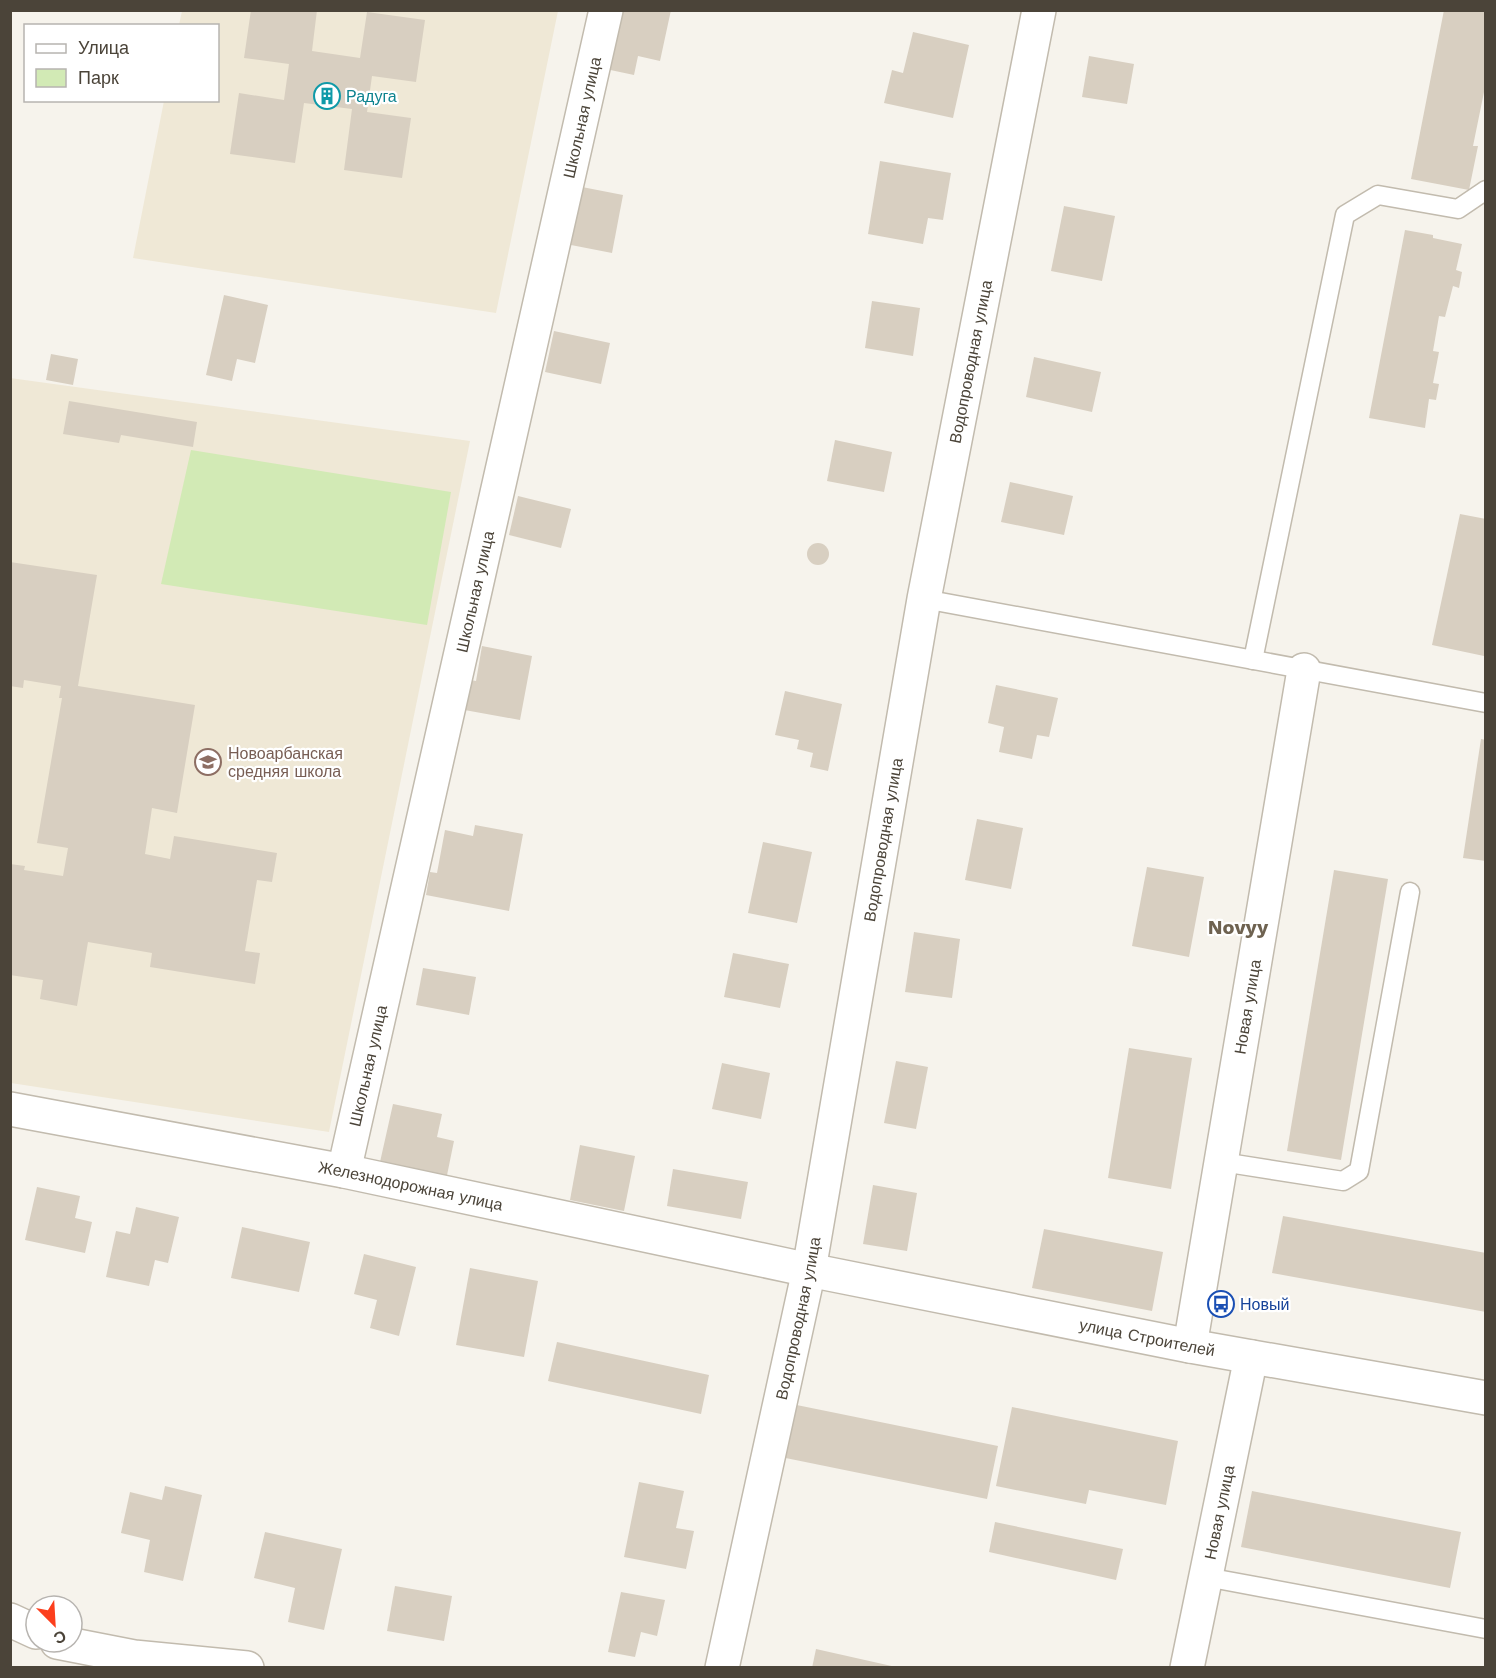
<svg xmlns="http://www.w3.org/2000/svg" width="1496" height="1678" font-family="'Work Sans',sans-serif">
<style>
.education{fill:#efe8d6}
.green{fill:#d2eab5}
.building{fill:#d8cfc1}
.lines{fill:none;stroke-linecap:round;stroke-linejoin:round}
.lane-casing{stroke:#c2bbae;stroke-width:21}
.street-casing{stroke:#c2bbae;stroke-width:36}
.lane{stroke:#fff;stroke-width:18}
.street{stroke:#fff;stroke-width:33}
.labels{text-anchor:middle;stroke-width:4.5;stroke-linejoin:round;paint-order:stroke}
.culture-label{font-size:16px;fill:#0d838f;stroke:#fff;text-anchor:start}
.street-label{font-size:16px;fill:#4b4439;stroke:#fff}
.education-label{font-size:16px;fill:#785e54;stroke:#fff;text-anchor:start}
.transit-label{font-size:16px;fill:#164399;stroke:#fff;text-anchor:start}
.quarter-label{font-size:20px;font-weight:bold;fill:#6e6250;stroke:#fff}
</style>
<rect width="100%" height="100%" fill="#f6f3ec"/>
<g class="education">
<path d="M182,11H558L496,313L133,258L164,101L218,100V26L179,25Z"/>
<path d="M10,378L470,441L329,1132L11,1083Z"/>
</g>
<path class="green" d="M191,450L451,492L427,625L161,584Z"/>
<g class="building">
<path d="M251,10H317L312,51L360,58L367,12L425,20L416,82L372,76L367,112L411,118L402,178L344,170L352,109L304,103L295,163L230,154L239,93L284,100L289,64L244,58Z"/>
<path d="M614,10H671L660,61L638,56L634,75L601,68Z"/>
<path d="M1444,10H1486V93L1484,92L1473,146H1478L1469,190L1411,179Z"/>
<path d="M913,32L969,45L953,118L884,103L892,70L903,73Z"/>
<path d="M1089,56L1134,64L1127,104L1082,97Z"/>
<path d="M880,161L951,173L943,220L928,218L923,244L868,234Z"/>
<path d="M582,187L623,195L612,253L571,245Z"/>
<path d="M1064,206L1115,216L1102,281L1051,271Z"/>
<path d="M1405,230L1433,235V238L1462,244L1456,270L1462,272L1459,288L1453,286L1445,317L1439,316L1433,351L1439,352L1433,383L1439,384L1436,400L1429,399L1425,428L1369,418Z"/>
<path d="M224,295L268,305L255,363L237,359L232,381L206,375Z"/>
<path d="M872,301L920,308L913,356L865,348Z"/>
<path d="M554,331L610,343L601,384L545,372Z"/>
<path d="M51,354L78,359L73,385L46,380Z"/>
<path d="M1034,357L1101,372L1092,412L1026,397Z"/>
<path d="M69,401L197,422L193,447L121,435L119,443L63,434Z"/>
<path d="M835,440L892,452L884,492L827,481Z"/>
<path d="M1010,482L1073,496L1064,535L1001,522Z"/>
<path d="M518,496L571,509L561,548L509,535Z"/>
<path d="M1460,514L1486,519L1484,656L1432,645Z"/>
<circle cx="818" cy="554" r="11"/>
<path d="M10,562L97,575L78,686L195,705L177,813L152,808L145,854L170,859L174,836L277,853L272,882L257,880L245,951L260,953L255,984L150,967L152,953L88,942L77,1006L40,999L43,980L10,975V864L25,866L24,870L63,876L68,848L37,843L62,698H59L61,686L24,680L23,688L10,686Z"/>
<path d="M482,646L532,656L520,720L459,709L465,679L476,681Z"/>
<path d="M996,685L1058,698L1049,737L1037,735L1032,759L999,752L1004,727L988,723Z"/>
<path d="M785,691L842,704L828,771L810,767L813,753L797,749L799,740L775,735Z"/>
<path d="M1481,739L1486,740V861L1463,858Z"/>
<path d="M977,819L1023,828L1011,889L965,880Z"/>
<path d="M475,825L523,834L509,911L426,895L430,872L437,873L445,830L473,836Z"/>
<path d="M763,842L812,852L797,923L748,913Z"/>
<path d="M1147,867L1204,877L1189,957L1132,946Z"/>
<path d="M1334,870L1388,879L1341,1160L1287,1151Z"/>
<path d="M914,932L960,939L952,998L905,992Z"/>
<path d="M733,953L789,964L780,1008L724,997Z"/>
<path d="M423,968L476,977L469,1015L416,1005Z"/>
<path d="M1129,1048L1192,1058L1171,1189L1108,1178Z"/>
<path d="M896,1061L928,1067L916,1129L884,1123Z"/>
<path d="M722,1063L770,1073L761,1119L712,1109Z"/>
<path d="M393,1104L442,1114L437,1137L454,1141L445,1185L378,1171Z"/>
<path d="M580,1145L635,1156L624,1211L570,1200Z"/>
<path d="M673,1169L748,1182L741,1219L667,1206Z"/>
<path d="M873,1185L917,1193L907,1251L863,1244Z"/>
<path d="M37,1187L80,1196L75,1218L92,1222L85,1253L25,1240Z"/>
<path d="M136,1207L179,1217L168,1263L155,1260L149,1286L106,1277L116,1231L130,1234Z"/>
<path d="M1283,1216L1486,1253V1312L1272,1273Z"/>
<path d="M242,1227L310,1242L299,1292L231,1278Z"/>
<path d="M1044,1229L1163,1252L1152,1311L1032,1288Z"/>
<path d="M364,1254L416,1267L399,1336L370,1328L377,1300L354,1294Z"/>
<path d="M470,1268L538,1281L524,1357L456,1345Z"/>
<path d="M557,1342L709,1375L701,1414L548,1381Z"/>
<path d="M777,1401L998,1446L987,1499L766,1454Z"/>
<path d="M1012,1407L1178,1441L1166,1505L1089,1490L1086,1504L996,1486Z"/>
<path d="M639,1482L684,1491L676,1528L694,1531L686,1569L624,1557Z"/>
<path d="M165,1486L202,1495L183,1581L144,1572L150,1540L121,1533L130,1492L162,1500Z"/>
<path d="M1252,1491L1461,1532L1450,1588L1241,1547Z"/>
<path d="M995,1522L1123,1549L1116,1580L989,1552Z"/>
<path d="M265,1532L342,1549L324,1630L288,1622L295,1588L254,1578Z"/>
<path d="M395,1586L452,1596L444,1641L387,1631Z"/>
<path d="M621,1592L665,1600L657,1636L641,1632L635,1657L608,1652Z"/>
<path d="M816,1649L896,1667V1668H812Z"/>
</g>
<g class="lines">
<defs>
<g id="lane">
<path d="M924,599L1486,703"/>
<path d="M1253,660L1345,215L1378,195L1458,209L1486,190"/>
<path d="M1222,1162L1343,1181L1359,1171L1410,892"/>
<path d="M1206,1577L1486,1629"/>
</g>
<g id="street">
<path id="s1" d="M10,1109L344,1171L809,1270L1190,1346L1486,1398"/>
<path id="s2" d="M344,1171L606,10"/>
<path id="s3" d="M1190,1346L1304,670"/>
<path d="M10,1620L36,1632"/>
<path d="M57,1642L134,1657L247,1668"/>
<path id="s4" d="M722,1668L809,1270L924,599L1039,10"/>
<path id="s5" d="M1187,1668L1251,1357"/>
</g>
</defs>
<use href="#lane" class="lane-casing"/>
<use href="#street" class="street-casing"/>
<use href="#lane" class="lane"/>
<use href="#street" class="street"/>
</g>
<defs>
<symbol id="building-ring" viewBox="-11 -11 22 22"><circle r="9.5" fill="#fff" stroke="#0f9aa8" stroke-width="1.5"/><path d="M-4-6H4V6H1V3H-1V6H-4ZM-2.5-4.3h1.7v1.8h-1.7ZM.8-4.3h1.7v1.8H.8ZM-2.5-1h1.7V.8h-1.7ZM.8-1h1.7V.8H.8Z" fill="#0f9aa8"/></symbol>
<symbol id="school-ring" viewBox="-11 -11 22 22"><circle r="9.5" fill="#fff" stroke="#8d6e63" stroke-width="1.5"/><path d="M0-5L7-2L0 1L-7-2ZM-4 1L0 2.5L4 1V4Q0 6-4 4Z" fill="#8d6e63"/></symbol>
<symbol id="bus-ring" viewBox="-11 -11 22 22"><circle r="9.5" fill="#fff" stroke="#1a4fb4" stroke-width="1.5"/><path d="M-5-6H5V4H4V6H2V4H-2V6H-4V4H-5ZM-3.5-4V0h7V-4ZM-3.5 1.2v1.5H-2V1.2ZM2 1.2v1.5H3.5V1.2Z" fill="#1a4fb4"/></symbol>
</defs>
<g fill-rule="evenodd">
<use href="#building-ring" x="312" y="81" width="30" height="30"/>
<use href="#school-ring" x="193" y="747" width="30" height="30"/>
<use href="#bus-ring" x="1206" y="1289" width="30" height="30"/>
</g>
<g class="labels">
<g class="culture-label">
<text x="346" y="102">Радуга</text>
</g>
<g class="street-label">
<text dy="6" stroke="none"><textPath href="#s2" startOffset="1080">Школьная улица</textPath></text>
<text dy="6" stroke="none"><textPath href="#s4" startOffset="1330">Водопроводная улица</textPath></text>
<text dy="6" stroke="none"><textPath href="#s2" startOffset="594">Школьная улица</textPath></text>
<text dy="6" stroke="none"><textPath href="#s4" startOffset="844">Водопроводная улица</textPath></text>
<text dy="6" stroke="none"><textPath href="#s3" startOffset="344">Новая улица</textPath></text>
<text dy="6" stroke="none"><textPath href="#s2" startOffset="108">Школьная улица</textPath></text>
<text dy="6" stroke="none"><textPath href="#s1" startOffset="408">Железнодорожная улица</textPath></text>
<text dy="6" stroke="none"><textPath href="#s4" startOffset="358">Водопроводная улица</textPath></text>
<text dy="6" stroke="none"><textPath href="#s1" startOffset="1160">улица Строителей</textPath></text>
<text dy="6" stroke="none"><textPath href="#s5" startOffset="159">Новая улица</textPath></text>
</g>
<g class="education-label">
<text x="228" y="759">Новоарбанская<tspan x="228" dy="18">средняя школа</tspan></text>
</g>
<g class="transit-label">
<text x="1240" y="1310">Новый</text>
</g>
<g class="quarter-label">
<text x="1238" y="934">Novyy</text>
</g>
</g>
<rect width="1496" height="1678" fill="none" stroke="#4b4439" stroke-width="24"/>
<rect x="24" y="24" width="195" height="78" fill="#ffffff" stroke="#b7b4b0" stroke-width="1.5"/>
<rect x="36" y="44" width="30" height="9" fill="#ffffff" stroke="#b7b4b0" stroke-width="1.5"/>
<text x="78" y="54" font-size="18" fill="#4b4439">Улица</text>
<rect x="36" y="69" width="30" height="18" fill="#d2eab5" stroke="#b7b4b0" stroke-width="1.5"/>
<text x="78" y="84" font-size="18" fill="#4b4439">Парк</text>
<g transform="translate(54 1624) rotate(156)"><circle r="28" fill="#ffffff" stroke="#b7b4b0" stroke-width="1.5"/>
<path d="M0-4.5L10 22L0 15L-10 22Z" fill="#fc3f1d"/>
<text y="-9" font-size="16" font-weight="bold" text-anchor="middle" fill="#4b4439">С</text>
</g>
</svg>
